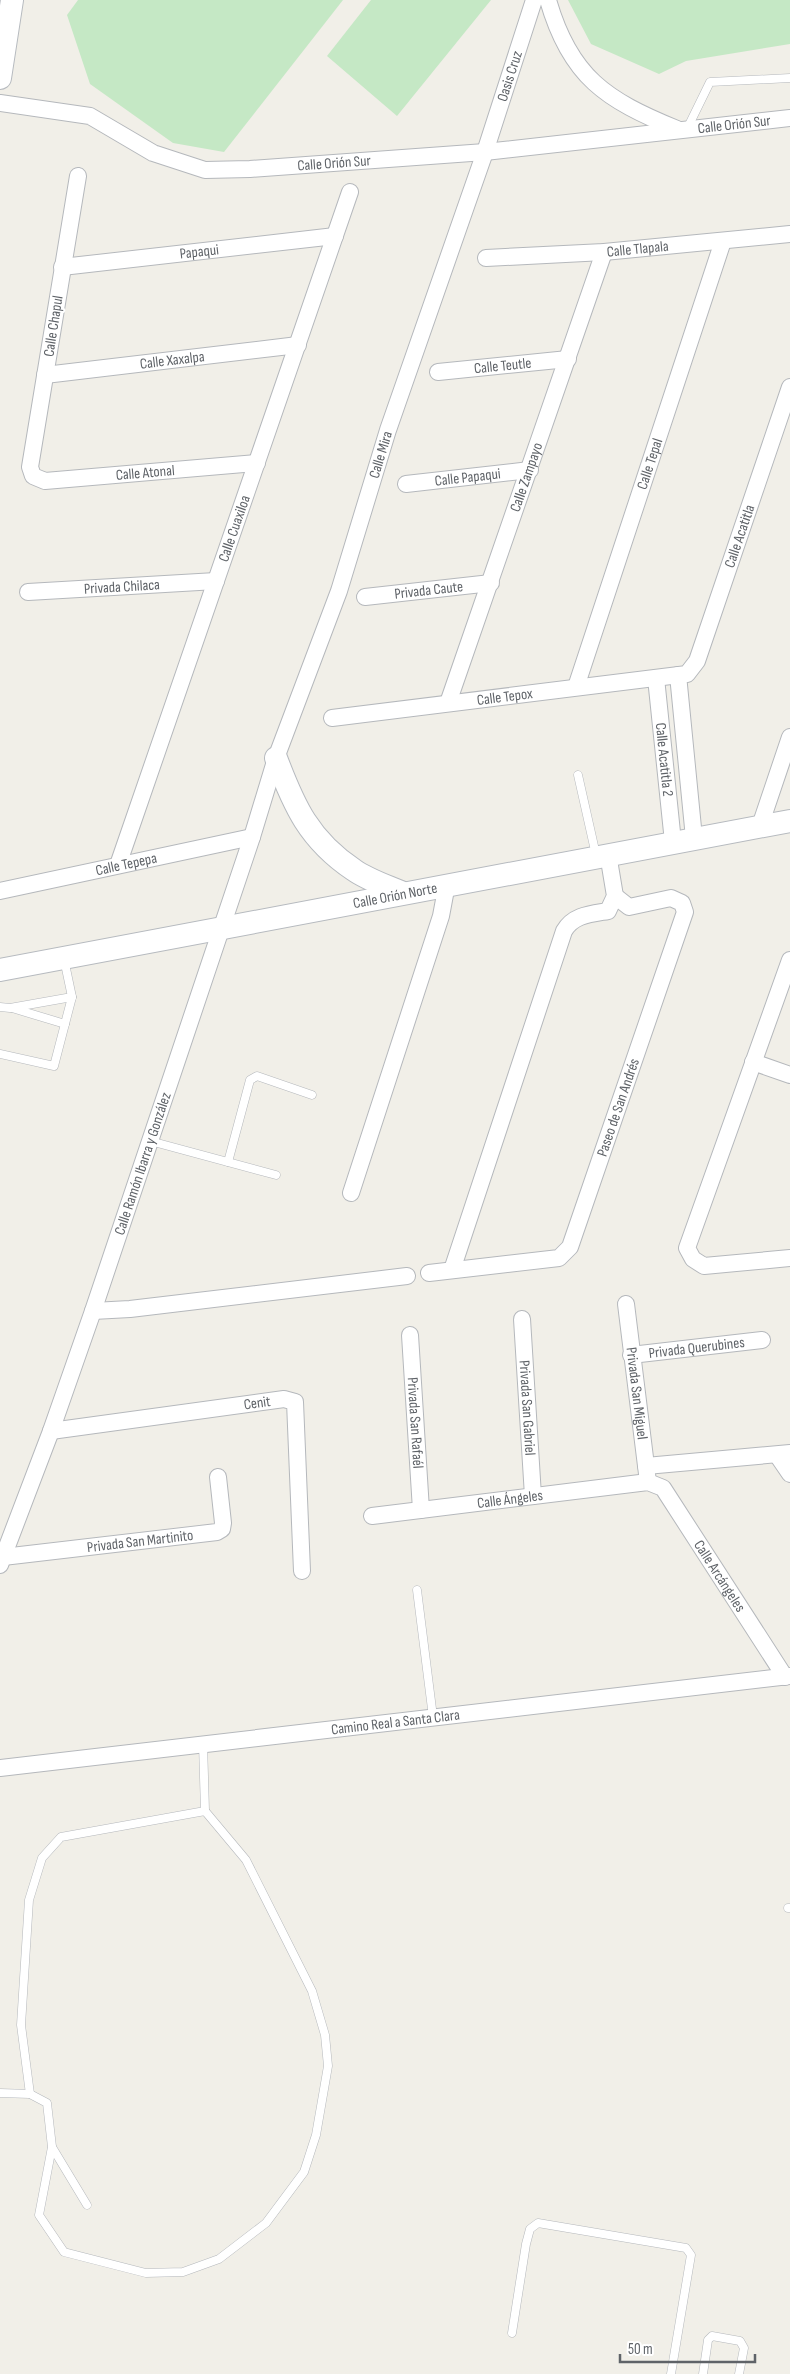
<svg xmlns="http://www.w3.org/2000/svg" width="790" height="2374" font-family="'Sofia Sans Condensed',sans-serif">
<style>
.green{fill:#c5e8c5}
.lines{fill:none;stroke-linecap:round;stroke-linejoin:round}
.lane-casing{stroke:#b5b8bc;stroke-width:9}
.street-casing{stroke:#b5b8bc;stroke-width:18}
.secondary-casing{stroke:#b6babf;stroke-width:24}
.lane{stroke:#fff;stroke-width:8}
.street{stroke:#fff;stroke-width:16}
.secondary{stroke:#fff;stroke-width:22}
.labels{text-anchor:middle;stroke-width:4;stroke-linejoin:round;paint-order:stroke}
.street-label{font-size:15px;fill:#5f6368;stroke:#fff}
</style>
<rect width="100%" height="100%" fill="#f1efe8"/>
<g class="green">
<path d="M78,0H343L224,152L173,143L90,84L67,15Z"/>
<path d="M371,0H491L397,116L327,56Z"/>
<path d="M568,0H790V44L686,61L659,74L591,44Z"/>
</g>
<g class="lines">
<defs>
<g id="lane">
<path d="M687,129L710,82L790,78"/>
<path d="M578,775L596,855"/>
<path d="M0,1007L10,1008L72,997"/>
<path d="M12,1008L65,1024"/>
<path d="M0,1054L54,1066L72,997L64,959"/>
<path d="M150,1141L276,1175"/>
<path d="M228,1162L250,1080L257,1076L312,1095"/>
<path d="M417,1590L433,1717"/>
<path d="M788,1908H790"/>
<path d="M0,2093L30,2094L47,2103L52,2147L39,2215L64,2252L146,2273L183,2272L219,2259L266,2223L304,2172L316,2135L328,2066L325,2035L312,1991L246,1860L205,1811"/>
<path d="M30,2094L21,2025L29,1900L42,1858L61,1837L205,1811L203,1743"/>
<path d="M52,2147L87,2205"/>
<path d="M512,2333L526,2244L530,2229L538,2223L686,2248L691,2255L671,2374"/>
<path d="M703,2374L708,2340L712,2336L740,2341L744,2348L739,2374"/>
</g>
<g id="street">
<path d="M548,0C570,77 606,100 677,129"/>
<path id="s1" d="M0,103L90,116L153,153L205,170L250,169L485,152L790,118"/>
<path id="s2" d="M78,176L30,467L33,476L45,481L257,463"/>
<path id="s3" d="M486,258L604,252L790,234"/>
<path id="s4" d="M62,267L335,236"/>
<path id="s5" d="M438,372L568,359"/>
<path id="s6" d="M45,375L298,345"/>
<path id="s7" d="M406,484L530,470"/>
<path id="s8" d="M28,592L216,581"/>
<path id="s9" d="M365,597L491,583"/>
<path d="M678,675L694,838"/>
<path id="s10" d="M656,678L673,842"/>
<path id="s11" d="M576,687L723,241"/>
<path id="s12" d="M448,703L604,252"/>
<path id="s13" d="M332,718L687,674L697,661L790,387"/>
<path d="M760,826L790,737"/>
<path id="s14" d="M118,865L350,192"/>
<path id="s15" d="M0,891L252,837"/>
<path d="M790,960L687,1248L693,1259L704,1266L790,1258"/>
<path d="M753,1062L790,1075"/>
<path d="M351,1193L441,916L447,884"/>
<path d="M452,1270L564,931C573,915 590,914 608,911L615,896L608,854"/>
<path id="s16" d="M429,1273L559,1258L570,1247L685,912L682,903L671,898L629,907L615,896"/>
<path id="s17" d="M626,1304L648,1482"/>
<path d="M93,1311L130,1309L407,1276"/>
<path id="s18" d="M522,1319L533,1496"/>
<path id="s19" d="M410,1335L421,1510"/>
<path id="s20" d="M631,1355L762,1340"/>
<path id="s21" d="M51,1431L284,1399L295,1402L302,1571"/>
<path d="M777,1455L790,1474"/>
<path d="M646,1466L790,1453"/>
<path id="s22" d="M372,1516L648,1482L663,1488L785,1677"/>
<path id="s23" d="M3,1557L217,1532L222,1529L223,1523L218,1477"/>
<path id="s24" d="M0,1565L51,1431L93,1311L252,837L276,758L339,591L388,430L485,152L534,0"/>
<path id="s25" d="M0,1768L790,1676"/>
</g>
<g id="secondary">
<path d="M0,78L12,0"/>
<path d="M276,758C294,806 309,840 354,870C368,880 387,886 403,893"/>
<path id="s26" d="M0,970L790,821"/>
</g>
</defs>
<use href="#lane" class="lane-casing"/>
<use href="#street" class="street-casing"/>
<use href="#secondary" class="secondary-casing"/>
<use href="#lane" class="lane"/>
<use href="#street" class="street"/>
<use href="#secondary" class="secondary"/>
</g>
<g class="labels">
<g class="street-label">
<text dy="5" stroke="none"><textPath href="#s24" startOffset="1574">Oasis Cruz</textPath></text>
<text dy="5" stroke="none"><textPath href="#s1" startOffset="750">Calle Orión Sur</textPath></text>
<text dy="5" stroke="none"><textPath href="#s1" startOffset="348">Calle Orión Sur</textPath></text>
<text dy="5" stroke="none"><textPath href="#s3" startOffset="152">Calle Tlapala</textPath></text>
<text dy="5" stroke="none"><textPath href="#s4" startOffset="138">Papaqui</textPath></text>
<text transform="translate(53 326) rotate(-81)" y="5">Calle Chapul</text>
<text dy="5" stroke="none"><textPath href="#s6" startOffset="128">Calle Xaxalpa</textPath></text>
<text dy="5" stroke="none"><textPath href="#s5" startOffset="65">Calle Teutle</textPath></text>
<text dy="5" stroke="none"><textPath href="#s24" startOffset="1174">Calle Mira</textPath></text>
<text dy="5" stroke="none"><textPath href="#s11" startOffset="235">Calle Tepal</textPath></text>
<text dy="5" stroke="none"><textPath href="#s2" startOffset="418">Calle Atonal</textPath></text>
<text dy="5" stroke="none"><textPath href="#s7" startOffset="62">Calle Papaqui</textPath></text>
<text dy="5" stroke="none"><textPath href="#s12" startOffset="239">Calle Zampayo</textPath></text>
<text dy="5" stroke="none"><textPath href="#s14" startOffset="356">Calle Cuaxiloa</textPath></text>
<text dy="5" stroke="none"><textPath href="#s13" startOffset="506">Calle Acatitla</textPath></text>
<text dy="5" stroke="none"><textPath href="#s8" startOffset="94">Privada Chilaca</textPath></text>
<text dy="5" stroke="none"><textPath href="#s9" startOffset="64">Privada Caute</textPath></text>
<text dy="5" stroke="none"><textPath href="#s13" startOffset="174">Calle Tepox</textPath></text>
<text dy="5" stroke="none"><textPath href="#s10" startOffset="82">Calle Acatitla 2</textPath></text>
<text dy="5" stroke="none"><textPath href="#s15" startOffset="129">Calle Tepepa</textPath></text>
<text dy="5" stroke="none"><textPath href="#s26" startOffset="402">Calle Orión Norte</textPath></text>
<text dy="5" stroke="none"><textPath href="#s16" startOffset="294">Paseo de San Andrés</textPath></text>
<text dy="5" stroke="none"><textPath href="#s24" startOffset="426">Calle Ramón Ibarra y González</textPath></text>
<text dy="5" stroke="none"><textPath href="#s20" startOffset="66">Privada Querubines</textPath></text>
<text dy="5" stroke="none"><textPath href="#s17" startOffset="90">Privada San Miguel</textPath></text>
<text dy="5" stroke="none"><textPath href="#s21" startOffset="208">Cenit</textPath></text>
<text dy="5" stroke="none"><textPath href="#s18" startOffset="89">Privada San Gabriel</textPath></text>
<text dy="5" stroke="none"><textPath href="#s19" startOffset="88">Privada San Rafaél</textPath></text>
<text dy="5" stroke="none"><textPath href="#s22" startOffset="139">Calle Ángeles</textPath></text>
<text dy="5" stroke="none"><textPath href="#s23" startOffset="138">Privada San Martinito</textPath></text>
<text dy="5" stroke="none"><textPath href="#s22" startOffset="399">Calle Arcángeles</textPath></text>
<text dy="5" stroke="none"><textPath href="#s25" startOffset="398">Camino Real a Santa Clara</textPath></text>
</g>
</g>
<path d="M620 2354v8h135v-8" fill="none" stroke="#5f6368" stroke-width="2.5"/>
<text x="628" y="2354" font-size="15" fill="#5f6368" stroke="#ffffff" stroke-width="4" paint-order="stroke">50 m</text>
</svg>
